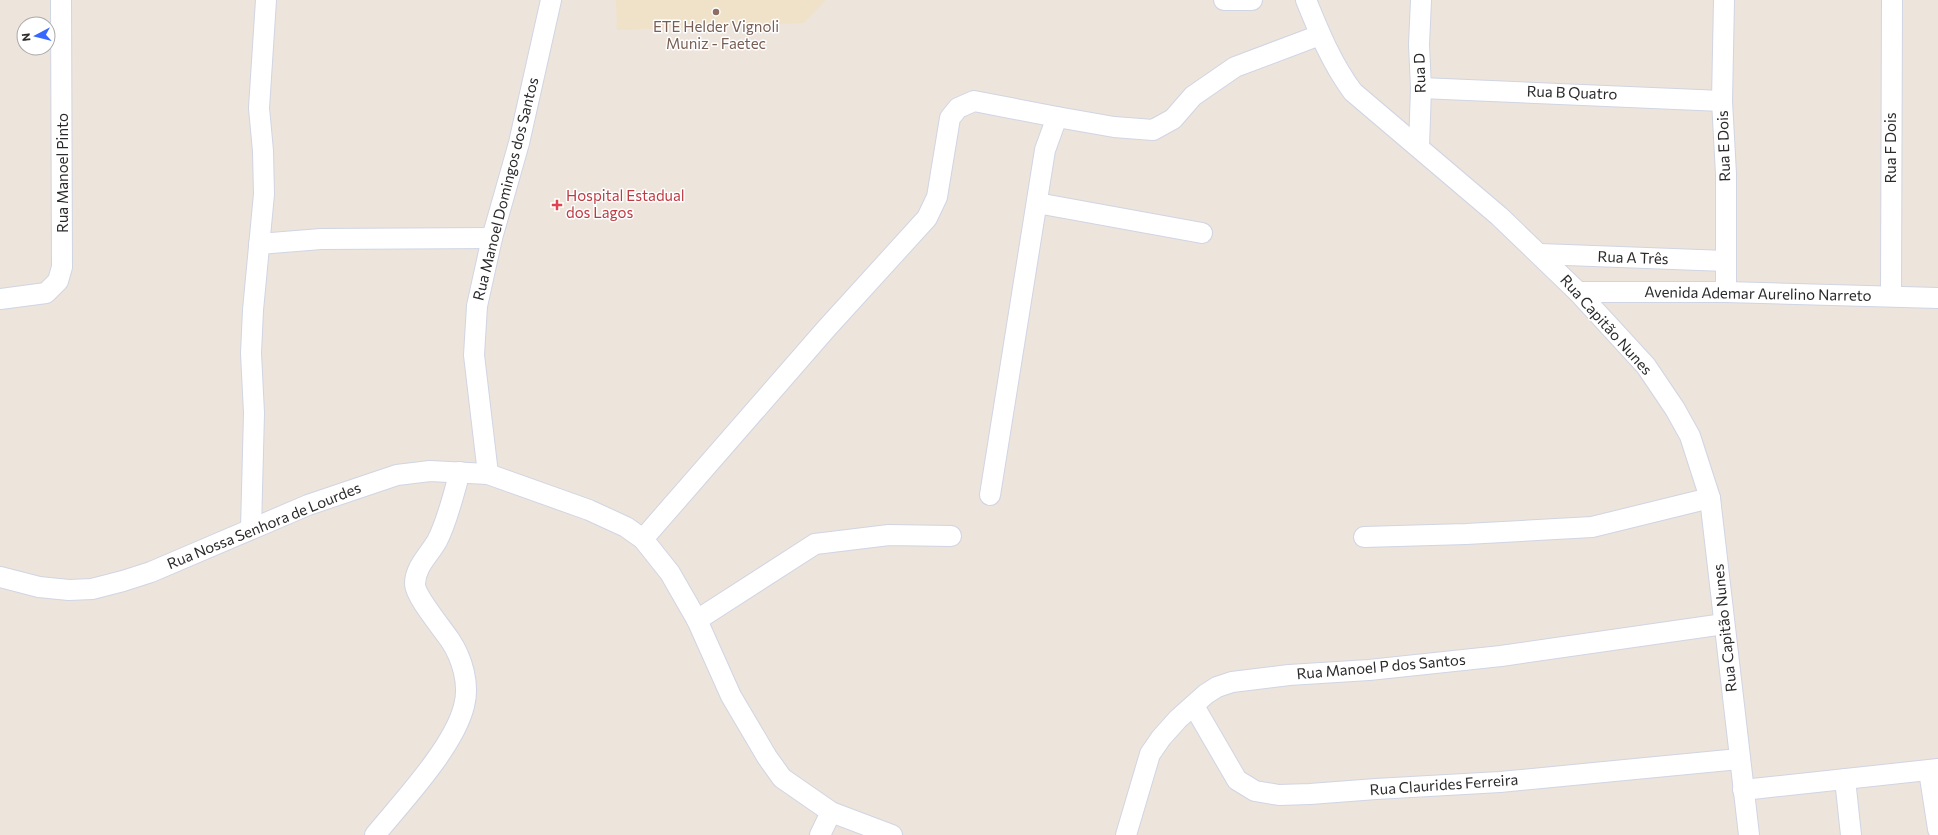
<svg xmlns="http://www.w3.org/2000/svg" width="1938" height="835" font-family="Commissioner,sans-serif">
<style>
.education{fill:#f0e1c9}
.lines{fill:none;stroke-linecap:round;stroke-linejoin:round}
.minor-casing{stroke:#d0d5e4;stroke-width:22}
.minor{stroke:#fff;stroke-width:20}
.education-dot{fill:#8d6e63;stroke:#fff;stroke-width:1.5}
.health-dot{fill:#e0444e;stroke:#fff;stroke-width:1.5}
.labels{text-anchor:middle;stroke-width:3;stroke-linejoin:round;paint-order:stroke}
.education-label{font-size:15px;fill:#785e54;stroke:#fff}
.street-label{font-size:15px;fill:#2a2a2a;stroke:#fff}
.health-label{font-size:15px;fill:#be3a42;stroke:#fff;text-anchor:start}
</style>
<rect width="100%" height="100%" fill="#ede4db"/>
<path class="education" d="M616,0H826L804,23L617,30Z"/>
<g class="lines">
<defs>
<g id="minor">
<path d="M1224,0H1252"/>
<path d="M1306,0C1319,32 1332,64 1353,92L1499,216L1578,292L1646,366L1675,409L1690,436L1710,498L1749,835"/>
<path d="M1724,0L1722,101L1726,174V292"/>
<path d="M1421,88L1722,101"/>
<path d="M1419,147L1421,88L1419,45L1421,0"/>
<path d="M1037,203L1202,233"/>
<path d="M259,244L321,239L492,238"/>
<path d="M1540,254L1726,261"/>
<path d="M1578,292H1726L1938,298"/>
<path d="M1891,296L1892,0"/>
<path d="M0,299L46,293L58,281L62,267L61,0"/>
<path d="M488,474L474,355L477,306L492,238L519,143L551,0"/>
<path d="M990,495L1045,150L1057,117L1114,127L1153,130L1173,119L1193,96L1235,67L1320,35"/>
<path d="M251,529L254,413L251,353L253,310L264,194L263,151L259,108L266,0"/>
<path d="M1364,537L1466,534L1592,527L1710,498"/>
<path d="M643,539L826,329L927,218L937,197L950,118L958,108L974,101L1057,117"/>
<path d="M0,577L39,587L69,590L92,589L123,581L151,572L308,505L397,475L430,471L488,474L589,510L626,527L643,539L670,573L697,620L731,696L767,757L782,778L831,812L892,835"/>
<path d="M697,620L815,544L889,535L951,536"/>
<path d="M1194,706L1237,780L1255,791L1279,795L1310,794L1376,789L1500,782L1739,759"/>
<path d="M1929,771L1938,829"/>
<path d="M1845,779L1851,835"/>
<path d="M1743,790L1938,769"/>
<path d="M375,835C402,802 454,747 464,706C470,684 462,658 450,640C442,628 415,596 415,584C415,567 429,555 437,541C448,520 453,495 460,472"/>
<path d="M820,835L831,812"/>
<path d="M1126,835L1150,754L1161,738L1178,719L1206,694L1217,687L1232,682L1289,675L1369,670L1501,656L1724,624"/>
</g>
</defs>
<use href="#minor" class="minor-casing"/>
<use href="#minor" class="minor"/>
</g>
<circle class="education-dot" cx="716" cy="12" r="4"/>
<path class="health-dot" d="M555 199h4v4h4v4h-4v4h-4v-4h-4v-4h4z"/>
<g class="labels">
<g class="education-label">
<text x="716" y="32">ETE Helder Vignoli<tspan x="716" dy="17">Muniz - Faetec</tspan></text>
</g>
<g class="street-label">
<text transform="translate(1420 73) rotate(-92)" y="5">Rua D</text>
<text transform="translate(1572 93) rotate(2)" y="5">Rua B Quatro</text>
<text transform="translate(1724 146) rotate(-92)" y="5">Rua E Dois</text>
<text transform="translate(1891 148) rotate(-90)" y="5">Rua F Dois</text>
<text transform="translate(63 173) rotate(-90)" y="5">Rua Manoel Pinto</text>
<text transform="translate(506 189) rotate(-76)" y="5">Rua Manoel Domingos dos Santos</text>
<text transform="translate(1633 258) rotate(2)" y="5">Rua A Três</text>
<text transform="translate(1758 294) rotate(1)" y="5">Avenida Ademar Aurelino Narreto</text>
<text transform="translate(1606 325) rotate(48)" y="5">Rua Capitão Nunes</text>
<text transform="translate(264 526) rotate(-22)" y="5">Rua Nossa Senhora de Lourdes</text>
<text transform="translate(1725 628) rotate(-96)" y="5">Rua Capitão Nunes</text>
<text transform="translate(1381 667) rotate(-5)" y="5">Rua Manoel P dos Santos</text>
<text transform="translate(1444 785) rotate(-4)" y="5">Rua Claurides Ferreira</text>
</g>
<g class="health-label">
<text x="566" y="201">Hospital Estadual<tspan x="566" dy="17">dos Lagos</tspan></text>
</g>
</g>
<g transform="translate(36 36) rotate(263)"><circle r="19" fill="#ffffff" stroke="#aaaaaa"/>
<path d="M0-3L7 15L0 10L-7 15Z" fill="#3668ff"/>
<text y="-6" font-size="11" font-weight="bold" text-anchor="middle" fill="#2a2a2a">N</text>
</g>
</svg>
